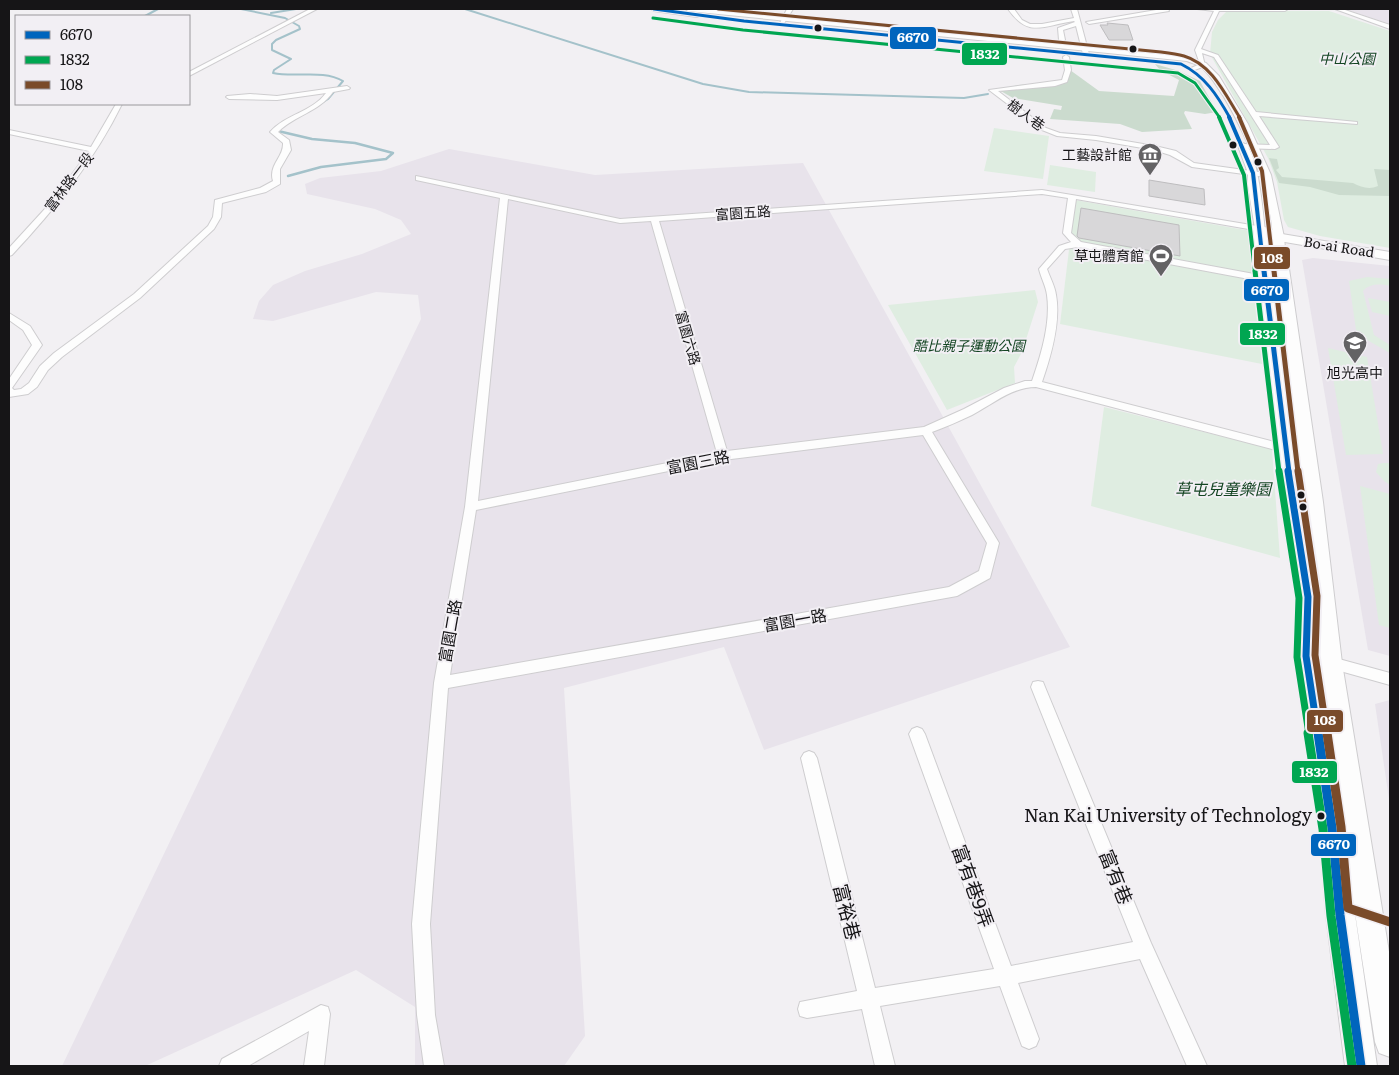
<svg xmlns="http://www.w3.org/2000/svg" width="1399" height="1075" font-family="Literata,'Noto Sans TC',serif">
<style>
.built{fill:#e8e3eb}
.green{fill:#dfede1}
.forest{fill:#cbdbce}
.lines{fill:none;stroke-linecap:round;stroke-linejoin:round}
.stream-far1{stroke:#a4c2ca;stroke-width:2}
.stream{stroke:#a4c2ca;stroke-width:2.5}
.building{fill:#d8d7d9;stroke:#bebdbf}
.minor-tunnel{stroke:#d1cfd2;stroke-width:6;stroke-dasharray:6 3;stroke-linecap:butt}
.minor-casing{stroke:#cecdcf;stroke-width:2}
.tertiary-casing{stroke:#cecdcf;stroke-width:2}
.primary-casing{stroke:#cecdcf;stroke-width:2}
.minor{fill:#fdfdfd;fill-rule:evenodd}
.tertiary{fill:#fdfdfd;fill-rule:evenodd}
.primary{fill:#fdfdfd;fill-rule:evenodd}
.bus-1-far4-casing{stroke:#f2eff4;stroke-width:5}
.bus-1-far3-casing{stroke:#f2eff4;stroke-width:6}
.bus-1-far2-casing{stroke:#f2eff4;stroke-width:8}
.bus-1-far1-casing{stroke:#f2eff4;stroke-width:11}
.bus-1-casing{stroke:#f2eff4;stroke-width:12}
.bus-2-far4-casing{stroke:#f2eff4;stroke-width:5}
.bus-2-far3-casing{stroke:#f2eff4;stroke-width:6}
.bus-2-far2-casing{stroke:#f2eff4;stroke-width:8}
.bus-2-far1-casing{stroke:#f2eff4;stroke-width:11}
.bus-2-casing{stroke:#f2eff4;stroke-width:12}
.bus-3-far4-casing{stroke:#f2eff4;stroke-width:5}
.bus-3-far3-casing{stroke:#f2eff4;stroke-width:6}
.bus-3-far2-casing{stroke:#f2eff4;stroke-width:8}
.bus-3-far1-casing{stroke:#f2eff4;stroke-width:11}
.bus-3-casing{stroke:#f2eff4;stroke-width:12}
.bus-1-far4{stroke:#0065bd;stroke-width:3}
.bus-1-far3{stroke:#0065bd;stroke-width:4}
.bus-1-far2{stroke:#0065bd;stroke-width:5}
.bus-1-far1{stroke:#0065bd;stroke-width:7}
.bus-1{stroke:#0065bd;stroke-width:9}
.bus-2-far4{stroke:#00a651;stroke-width:3}
.bus-2-far3{stroke:#00a651;stroke-width:4}
.bus-2-far2{stroke:#00a651;stroke-width:5}
.bus-2-far1{stroke:#00a651;stroke-width:7}
.bus-2{stroke:#00a651;stroke-width:9}
.bus-3-far4{stroke:#7a4b2a;stroke-width:3}
.bus-3-far3{stroke:#7a4b2a;stroke-width:4}
.bus-3-far2{stroke:#7a4b2a;stroke-width:5}
.bus-3-far1{stroke:#7a4b2a;stroke-width:7}
.bus-3{stroke:#7a4b2a;stroke-width:9}
.bus-dot{fill:#161517;stroke:#f2eff4;stroke-width:2}
.labels{text-anchor:middle;stroke-width:4;stroke-linejoin:round;paint-order:stroke}
.far-park-label{font-size:14px;font-style:italic;fill:#134422;stroke:#f2eff4}
.far-street-label{font-size:14px;fill:#161517;stroke:#f2eff4}
.far-poi-label{font-size:14px;fill:#161517;stroke:#f2eff4;text-anchor:end}
.street-label{font-size:16px;fill:#161517;stroke:#f2eff4}
.park-label{font-size:16px;font-style:italic;fill:#134422;stroke:#f2eff4}
.near-bus-label{font-size:18px;fill:#161517;stroke:#f2eff4;text-anchor:end}
.near-street-label{font-size:19px;fill:#161517;stroke:#f2eff4}
.line-badge{stroke:#f2eff4;stroke-width:2}
.badge-label{font-size:14px;text-anchor:middle;font-weight:bold;fill:#fff}
</style>
<rect width="100%" height="100%" fill="#f2f0f3"/>
<g class="built">
<path d="M1344,9H1390V24Z"/>
<path d="M449,149L595,175L803,163L1070,647L764,750L724,647L564,688L585,1036L564,1066H415V1007L356,970L145,1066H62L421,319L418,295L376,292L273,321L253,319L259,301L273,285L305,271L362,254L411,234L401,220L375,209L307,194L305,184L320,178L381,171Z"/>
<path d="M1313,258L1390,266V656L1368,650L1302,260Z"/>
<path d="M1390,700V806L1375,704Z"/>
</g>
<g class="green">
<path d="M1227,11H1329L1390,31V248L1320,236L1288,227L1284,220L1277,182L1268,158L1210,54L1212,32L1218,20Z"/>
<path d="M994,128L1049,136L1043,179L984,171Z"/>
<path d="M1050,165L1096,172L1095,192L1047,185Z"/>
<path d="M1075,200L1251,231L1267,365L1060,324Z"/>
<path d="M1367,277L1390,279V286C1381,284 1370,283 1363,291L1374,335L1390,345V353L1367,340L1356,330L1349,281Z"/>
<path d="M1035,290L1038,302L1022,352L1014,367L1015,383L947,410L888,305Z"/>
<path d="M1368,298L1390,302V316L1372,312Z"/>
<path d="M1328,348L1367,357L1383,454L1346,455Z"/>
<path d="M1104,407L1272,449L1280,558L1091,506Z"/>
<path d="M1383,463H1390V485L1384,481L1376,472L1378,464Z"/>
<path d="M1360,486L1390,494V628L1379,625Z"/>
</g>
<g class="forest">
<path d="M1155,64L1179,71L1200,81L1217,112L1205,114L1185,111L1184,113L1192,129L1142,132L1120,124L1050,119L1054,109L1061,110L1062,106L1013,98L999,90L1018,85L1062,82L1070,70L1099,91L1174,96L1179,80L1160,70Z"/>
<path d="M1269,158L1277,159L1279,168L1276,170L1282,177L1353,183C1361,187 1369,190 1378,186L1374,169L1390,170V196L1339,195L1310,187L1279,183Z"/>
</g>
<g class="lines">
<g class="stream-far1">
<path d="M241,9L285,18L299,26L300,29L276,40L272,44V50L291,59L274,70L273,73C296,78 322,69 343,81L328,99L309,111"/>
<path d="M465,9L703,84L749,92L964,98L988,94"/>
<path d="M271,13L296,9"/>
<path d="M145,16L158,9"/>
</g>
<path class="stream" d="M279,127L278,131L312,139L355,143L393,153L386,159L321,167L288,176"/>
</g>
<g class="building">
<path d="M1107,23L1128,25L1133,40H1109L1100,25H1108Z"/>
<path d="M1149,180L1204,189L1205,205L1149,196Z"/>
<path d="M1081,208L1179,225L1180,256L1079,238L1077,236Z"/>
</g>
<g class="lines">
<path class="minor-tunnel" d="M1062,40L1066,57"/>
<defs>
<g id="minor">
<path d="M310,9H317L189,76V72Z"/>
<path d="M787,9H793L783,25H779Z"/>
<path d="M1008,9H1014L1022,20L1030,24H1042L1074,18L1071,9H1077L1089,54L1086,56L1083,54L1076,26L1063,30L1065,40L1062,42L1059,40L1058,28L1075,22L1074,21C1044,25 1029,39 1008,9Z"/>
<path d="M1162,9H1168L1169,11L1089,24L1086,22Z"/>
<path d="M1197,9H1288L1285,11H1219L1201,49L1218,55L1256,112L1357,122V124L1259,116L1279,147L1275,149L1240,148V144H1243L1270,145L1214,57L1202,53L1205,66L1192,71L1189,69L1200,64L1195,50L1214,11Z"/>
<path d="M1335,9H1342L1390,25V29Z"/>
<path d="M1066,55L1069,57L1071,70L1067,82L1055,86L998,91L1046,128L1060,133L1096,136L1155,146L1176,151L1194,163L1266,173L1270,175L1266,177L1192,167L1170,155L1154,150L1096,140L1057,136L1042,130L989,90L1062,80L1065,70L1063,57Z"/>
<path d="M347,86L350,88L349,89L333,92C319,112 295,115 278,132L289,140L291,150L280,169V184L266,192L222,203L221,217L214,229L140,298L62,357L48,370L37,387L28,394L9,397V379L32,345L23,330L9,320V313L30,326L42,345L12,388L14,390L21,389L29,383L40,366L54,353L134,294L208,226L213,217L215,200L260,188L273,181C268,165 284,157 283,143L270,132C286,114 312,112 326,93L277,100L229,99L226,97L227,96L250,94L277,96Z"/>
<path d="M116,104H122C94,161 55,209 12,255L9,256V248L53,200L89,151L9,134V130L91,147Z"/>
<path d="M416,176L620,219L1042,190L1263,227V231H1260L1076,199L1071,233L1081,242L1265,276L1270,279L1265,282L1078,247L1065,249L1047,269C1050,278 1055,286 1056,295C1061,322 1051,356 1042,382L1306,450L1312,454L1306,458L1036,387C1012,387 993,404 972,415C959,421 946,427 932,432L999,543L990,578L957,596L448,688L430,924L435,1015L444,1066H424L417,1015L412,924L434,683L465,507L500,198L416,180ZM1042,194L1068,198L1063,233L1071,242L1059,246L1039,269C1041,278 1046,286 1047,295C1051,323 1041,355 1032,381H1025L1004,388L964,409L924,427L727,451L659,221ZM508,199L620,223L651,221L717,453L478,501ZM923,435L987,543L979,571L949,587L450,675L476,510L723,460Z"/>
<path d="M1306,650L1390,673V685L1301,660L1299,656L1301,652Z"/>
<path d="M1038,681L1043,682L1045,687L1151,943L1207,1066H1187L1140,959L1018,983L1039,1039L1036,1046L1029,1049L1022,1046L1000,986L880,1006L895,1066H875L862,1009L807,1018L800,1016L798,1009L800,1002L857,991L801,758L804,753L809,751L814,753L817,758L875,988L994,969L909,734L912,729L917,727L922,729L925,734L1011,966L1133,942L1031,687L1033,682Z"/>
<path d="M321,1005L328,1007L330,1014L324,1066H304L309,1031L248,1066H219L222,1059Z"/>
</g>
<g id="tertiary">
<path d="M651,9H667L701,15L697,17L654,11Z"/>
<path d="M685,9H706L1188,57L1206,63L1219,76L1248,124L1271,175L1284,237L1285,248L1279,251L1273,248C1274,197 1249,140 1224,97C1217,87 1211,75 1201,67C1197,64 1191,63 1187,61L688,11Z"/>
<path d="M1243,143C1258,148 1263,213 1265,229L1260,232L1255,229L1248,186V173L1238,146Z"/>
</g>
<path id="primary" d="M1260,225L1282,234L1390,252V260L1279,241L1268,237L1294,449L1304,510L1272,248L1279,244L1286,248L1323,502L1342,663L1390,958V1057L1379,1053L1375,1042L1351,887L1377,1066H1345L1326,915L1319,828L1295,656L1297,597L1276,449L1253,229ZM1318,643L1334,758L1317,656Z"/>
</defs>
<use href="#minor" class="minor-casing"/>
<use href="#tertiary" class="tertiary-casing"/>
<use href="#primary" class="primary-casing"/>
<use href="#minor" class="minor"/>
<use href="#tertiary" class="tertiary"/>
<use href="#primary" class="primary"/>
<defs>
<path id="bus-1-far4" d="M654,9L744,21L1181,64C1205,76 1217,95 1230,118"/>
<path id="bus-1-far3" d="M1229,117L1253,173L1264,272"/>
<path id="bus-1-far2" d="M1264,271L1289,472"/>
<path id="bus-1-far1" d="M1288,471L1308,597L1306,656L1318,734"/>
<path id="bus-1" d="M1318,733L1332,828L1340,915L1361,1066"/>
<path id="bus-2-far4" d="M653,18L743,30L1178,73L1195,83L1220,118"/>
<path id="bus-2-far3" d="M1219,117L1244,175L1255,272"/>
<path id="bus-2-far2" d="M1255,271L1279,472"/>
<path id="bus-2-far1" d="M1279,471L1299,598L1297,657L1309,734"/>
<path id="bus-2" d="M1308,733L1323,829L1331,916L1352,1066"/>
<path id="bus-3-far4" d="M718,9L1161,52C1169,53 1177,54 1184,56C1212,64 1226,96 1240,118"/>
<path id="bus-3-far3" d="M1239,117L1262,171L1274,272"/>
<path id="bus-3-far2" d="M1274,271L1298,472"/>
<path id="bus-3-far1" d="M1298,471L1317,596L1315,655L1327,734"/>
<path id="bus-3" d="M1327,733L1341,827L1348,908L1390,922"/>
</defs>
<use href="#bus-1-far4" class="bus-1-far4-casing"/>
<use href="#bus-1-far3" class="bus-1-far3-casing"/>
<use href="#bus-1-far2" class="bus-1-far2-casing"/>
<use href="#bus-1-far1" class="bus-1-far1-casing"/>
<use href="#bus-1" class="bus-1-casing"/>
<use href="#bus-2-far4" class="bus-2-far4-casing"/>
<use href="#bus-2-far3" class="bus-2-far3-casing"/>
<use href="#bus-2-far2" class="bus-2-far2-casing"/>
<use href="#bus-2-far1" class="bus-2-far1-casing"/>
<use href="#bus-2" class="bus-2-casing"/>
<use href="#bus-3-far4" class="bus-3-far4-casing"/>
<use href="#bus-3-far3" class="bus-3-far3-casing"/>
<use href="#bus-3-far2" class="bus-3-far2-casing"/>
<use href="#bus-3-far1" class="bus-3-far1-casing"/>
<use href="#bus-3" class="bus-3-casing"/>
<use href="#bus-1-far4" class="bus-1-far4"/>
<use href="#bus-1-far3" class="bus-1-far3"/>
<use href="#bus-1-far2" class="bus-1-far2"/>
<use href="#bus-1-far1" class="bus-1-far1"/>
<use href="#bus-1" class="bus-1"/>
<use href="#bus-2-far4" class="bus-2-far4"/>
<use href="#bus-2-far3" class="bus-2-far3"/>
<use href="#bus-2-far2" class="bus-2-far2"/>
<use href="#bus-2-far1" class="bus-2-far1"/>
<use href="#bus-2" class="bus-2"/>
<use href="#bus-3-far4" class="bus-3-far4"/>
<use href="#bus-3-far3" class="bus-3-far3"/>
<use href="#bus-3-far2" class="bus-3-far2"/>
<use href="#bus-3-far1" class="bus-3-far1"/>
<use href="#bus-3" class="bus-3"/>
</g>
<defs>
<symbol id="museum-pin" viewBox="-11 -11 22 30"><path d="M0 17L-7.5 6A9.5 9.5 0 1 1 7.5 6Z" fill="#636264" stroke="#f2eff4"/><path d="M0-6L6-3V-2H-6V-3ZM-5-1h2V3h-2ZM-1-1h2V3h-2ZM3-1h2V3H3ZM-6 4H6V6H-6Z" fill="#fff"/></symbol>
<symbol id="stadium-pin" viewBox="-11 -11 22 30"><path d="M0 17L-7.5 6A9.5 9.5 0 1 1 7.5 6Z" fill="#636264" stroke="#f2eff4"/><path d="M0-5a6.5 5 0 1 0 0 10a6.5 5 0 1 0 0-10ZM-3.5-1.8h7v3.6h-7Z" fill="#fff"/></symbol>
<symbol id="school-pin" viewBox="-11 -11 22 30"><path d="M0 17L-7.5 6A9.5 9.5 0 1 1 7.5 6Z" fill="#636264" stroke="#f2eff4"/><path d="M0-5L7-2L0 1L-7-2ZM-4 1L0 2.5L4 1V4Q0 6-4 4Z" fill="#fff"/></symbol>
</defs>
<g fill-rule="evenodd">
<use href="#museum-pin" x="1136" y="141" width="28" height="38"/>
<use href="#stadium-pin" x="1147" y="242" width="28" height="38"/>
<use href="#school-pin" x="1341" y="329" width="28" height="38"/>
</g>
<g class="bus-dot">
<circle cx="818" cy="28" r="4.5"/>
<circle cx="1133" cy="49" r="4.5"/>
<circle cx="1233" cy="145" r="4.5"/>
<circle cx="1258" cy="162" r="4.5"/>
<circle cx="1301" cy="495" r="4.5"/>
<circle cx="1303" cy="507" r="4.5"/>
<circle cx="1321" cy="816" r="4.5"/>
</g>
<g class="labels">
<g class="far-park-label">
<text x="1347" y="64">中山公園</text>
<text x="969" y="351">酷比親子運動公園</text>
</g>
<g class="far-street-label">
<text transform="translate(1026 115) rotate(36)" y="5">樹人巷</text>
<text transform="translate(69 182) rotate(-53)" y="5">富林路一段</text>
<text transform="translate(743 213) rotate(-4)" y="5">富園五路</text>
<text transform="translate(1339 247) rotate(9)" y="5">Bo-ai Road</text>
<text transform="translate(688 338) rotate(74)" y="5">富園六路</text>
</g>
<g class="far-poi-label">
<text x="1132" y="160">工藝設計館</text>
<text x="1144" y="261">草屯體育館</text>
<text x="1355" y="378" text-anchor="middle">旭光高中</text>
</g>
<g class="street-label">
<text transform="translate(698 462) rotate(-11)" y="6">富園三路</text>
<text transform="translate(795 620) rotate(-10)" y="6">富園一路</text>
<text transform="translate(450 631) rotate(-80)" y="6">富園二路</text>
</g>
<g class="park-label">
<text x="1223" y="495">草屯兒童樂園</text>
</g>
<g class="near-bus-label">
<text x="1312" y="822">Nan Kai University of Technology</text>
</g>
<g class="near-street-label">
<text transform="translate(1116 877) rotate(68)" y="7">富有巷</text>
<text transform="translate(973 886) rotate(70)" y="7">富有巷9弄</text>
<text transform="translate(847 912) rotate(76)" y="7">富裕巷</text>
</g>
</g>
<g class="line-badge">
<rect x="889" y="26" width="48" height="24" rx="5" fill="#0065bd"/>
<rect x="961" y="42" width="47" height="24" rx="5" fill="#00a651"/>
<rect x="1253" y="246" width="38" height="24" rx="5" fill="#7a4b2a"/>
<rect x="1243" y="278" width="47" height="24" rx="5" fill="#0065bd"/>
<rect x="1239" y="322" width="47" height="24" rx="5" fill="#00a651"/>
<rect x="1306" y="709" width="38" height="24" rx="5" fill="#7a4b2a"/>
<rect x="1291" y="760" width="47" height="24" rx="5" fill="#00a651"/>
<rect x="1310" y="833" width="47" height="24" rx="5" fill="#0065bd"/>
</g>
<g class="badge-label">
<text x="913" y="42">6670</text>
<text x="985" y="59">1832</text>
<text x="1272" y="263">108</text>
<text x="1267" y="295">6670</text>
<text x="1263" y="339">1832</text>
<text x="1325" y="725">108</text>
<text x="1314" y="777">1832</text>
<text x="1334" y="849">6670</text>
</g>
<rect width="1399" height="1075" fill="none" stroke="#161517" stroke-width="20"/>
<rect x="15" y="15" width="175" height="90" fill="#f2eff4" stroke="#9a989c"/>
<rect x="25" y="31" width="25" height="8" fill="#0065bd" stroke="#9a989c"/>
<text x="60" y="40" font-size="15" fill="#161517">6670</text>
<rect x="25" y="56" width="25" height="8" fill="#00a651" stroke="#9a989c"/>
<text x="60" y="65" font-size="15" fill="#161517">1832</text>
<rect x="25" y="81" width="25" height="8" fill="#7a4b2a" stroke="#9a989c"/>
<text x="60" y="90" font-size="15" fill="#161517">108</text>
</svg>
